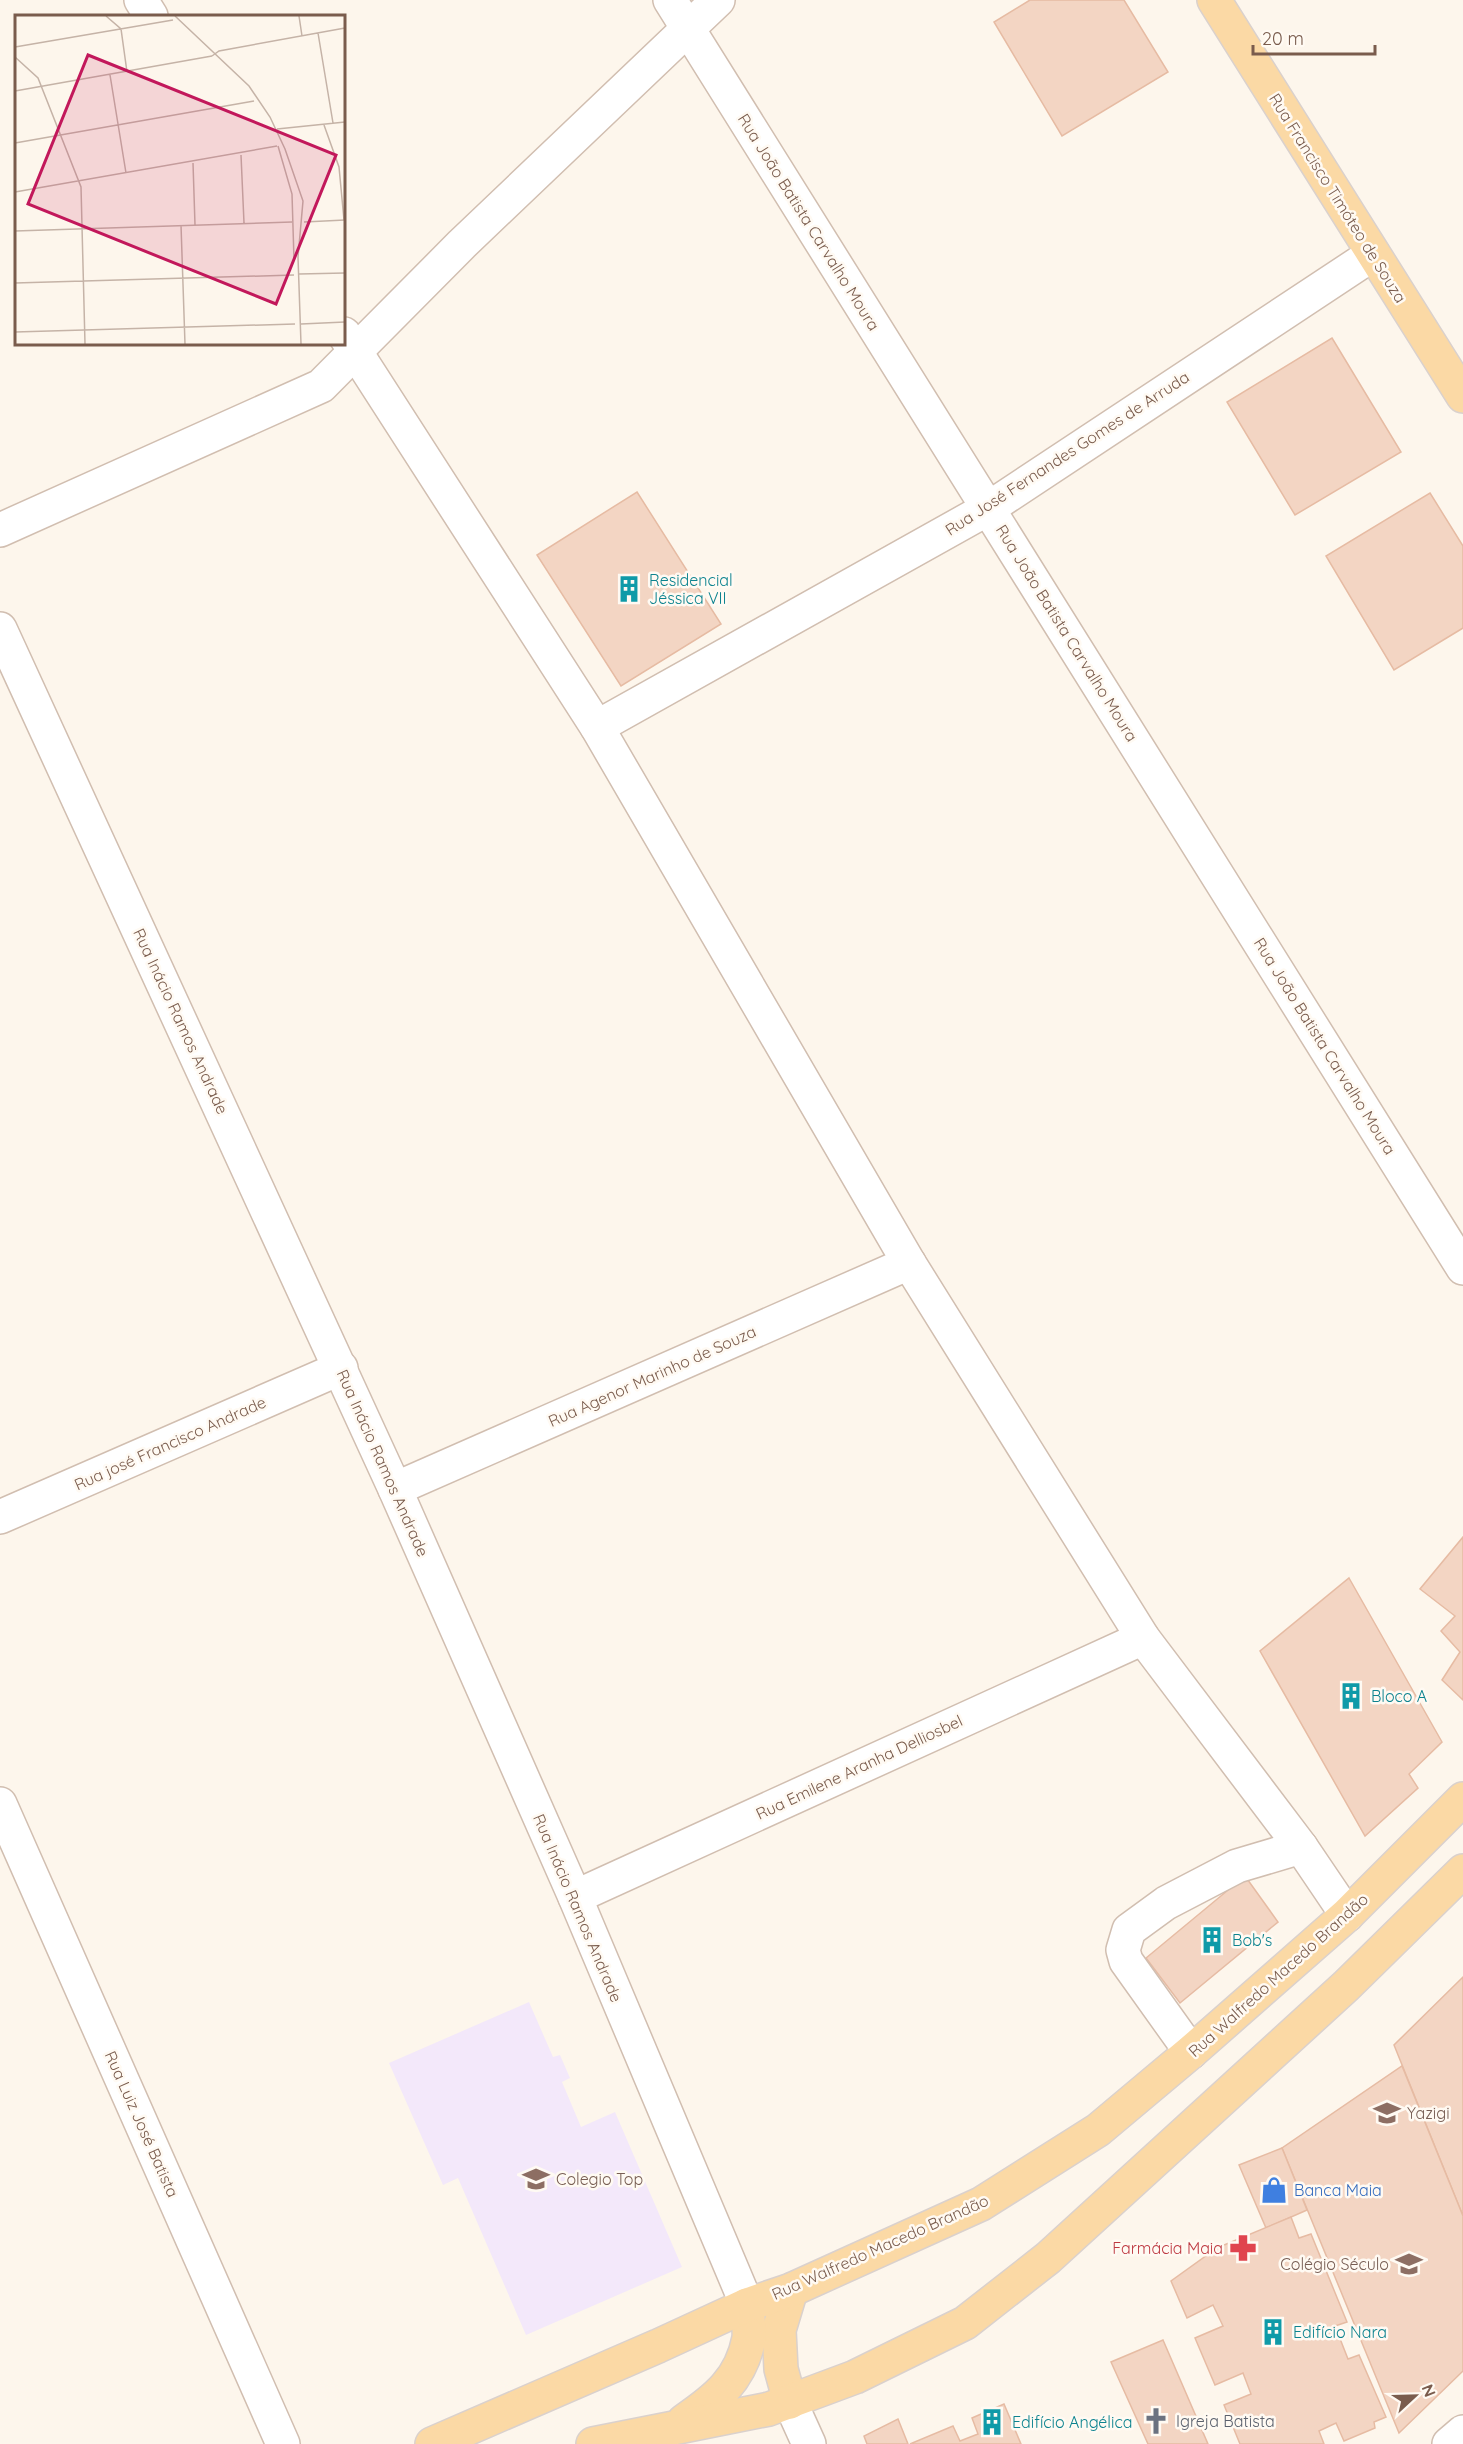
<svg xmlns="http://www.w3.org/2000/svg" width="1463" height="2444" font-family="Quicksand,sans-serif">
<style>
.education{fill:#f3e8fa}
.building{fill:#f3d5c3;stroke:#e6bba3;stroke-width:1.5}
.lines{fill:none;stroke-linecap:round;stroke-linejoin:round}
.minor-casing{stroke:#d1beb0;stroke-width:36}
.major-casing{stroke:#dad1cd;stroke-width:36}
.minor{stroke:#fff;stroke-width:33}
.major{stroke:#fbd9a5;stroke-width:33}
.labels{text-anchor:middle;stroke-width:5;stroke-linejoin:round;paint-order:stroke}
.street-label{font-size:16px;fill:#7a5c4d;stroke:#fffaf3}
.culture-label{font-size:16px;fill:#0d838f;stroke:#fffaf3;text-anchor:start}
.education-label{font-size:16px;fill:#785e54;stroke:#fffaf3;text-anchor:start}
.shop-label{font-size:16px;fill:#366cbe;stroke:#fffaf3;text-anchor:start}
.health-label{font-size:16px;fill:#be3a42;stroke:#fffaf3;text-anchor:end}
.worship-label{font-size:16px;fill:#5b616d;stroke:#fffaf3;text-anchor:start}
.inset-road{fill:none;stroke:#c5b3a7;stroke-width:1.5}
.view{fill:#c2185b;fill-opacity:0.15;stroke:#c2185b;stroke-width:3}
.inset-edge{fill:none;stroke:#7a5c4d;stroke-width:3}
</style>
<rect width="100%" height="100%" fill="#fdf6ec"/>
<path class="education" d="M529,2002L553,2057L560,2055L570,2078L562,2082L581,2127L615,2112L682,2267L526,2335L458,2178L443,2185L389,2063Z"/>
<g class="building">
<path d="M1030,0H1124L1168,72L1062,136L994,22Z"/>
<path d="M1332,338L1401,452L1295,515L1227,402Z"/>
<path d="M637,492L721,624L621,686L537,555Z"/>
<path d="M1430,493L1463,546V628L1394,670L1326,556Z"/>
<path d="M1463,1537V1700L1442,1680L1460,1652L1441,1631L1455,1616L1420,1589Z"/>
<path d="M1349,1578L1442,1742L1409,1774L1418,1788L1365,1836L1260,1651Z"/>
<path d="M1245,1876L1278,1922L1180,2003L1146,1958Z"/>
<path d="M1463,1977V2216L1394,2045Z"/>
<path d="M1402,2066L1463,2216V2371L1399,2433L1282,2148Z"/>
<path d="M1282,2148L1307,2210L1266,2228L1239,2165Z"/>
<path d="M1291,2217L1299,2238L1311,2234L1347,2322L1335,2326L1348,2359L1359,2355L1386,2417L1374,2422L1375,2428L1344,2441L1336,2423L1319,2431L1324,2444H1240L1224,2405L1251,2394L1243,2373L1215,2385L1195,2338L1223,2326L1213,2305L1187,2318L1171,2281L1217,2248Z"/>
<path d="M1163,2340L1208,2444H1148L1111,2362Z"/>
<path d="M1004,2404L1021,2444H910L953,2426L960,2441L978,2434L972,2418Z"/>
<path d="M898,2419L908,2444H867L864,2436Z"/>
</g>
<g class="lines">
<defs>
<g id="minor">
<path d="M141,0L151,16"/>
<path d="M670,0L1463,1268"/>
<path d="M344,334L597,727L909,1263L1143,1638L1301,1847L1347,1915"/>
<path d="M0,530L321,386L462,244L718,0"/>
<path d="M0,629L395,1489L575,1897L747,2305"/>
<path d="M597,727L989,508L1373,254"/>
<path d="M395,1489L909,1263"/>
<path d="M0,1517L341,1368"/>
<path d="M0,1804L283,2444"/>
<path d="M575,1897L1143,1638"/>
<path d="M1191,2052L1126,1961L1123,1950L1129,1930L1166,1903L1237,1866L1301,1847"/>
<path d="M790,2402L809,2444"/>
<path d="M1449,2444L1463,2432"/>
</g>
<g id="major">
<path d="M1214,0L1463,396"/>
<path d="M790,2402L781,2369L779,2330L791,2290"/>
<path d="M684,2421C716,2399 741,2380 749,2338C750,2328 747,2315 747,2305"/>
<path d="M432,2444L658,2346L747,2305L791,2290L981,2204L1098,2130L1191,2052L1347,1915L1463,1799"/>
<path d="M593,2444L769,2409L855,2377L965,2323L1048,2258L1346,1986L1463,1871"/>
</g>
</defs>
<use href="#minor" class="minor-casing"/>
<use href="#major" class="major-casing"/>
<use href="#minor" class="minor"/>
<use href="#major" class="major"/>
</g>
<defs>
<symbol id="building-bare" viewBox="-9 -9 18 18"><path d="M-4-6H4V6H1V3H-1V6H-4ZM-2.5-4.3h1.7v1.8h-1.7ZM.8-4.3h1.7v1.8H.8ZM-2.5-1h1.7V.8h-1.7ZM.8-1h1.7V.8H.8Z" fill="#0f9aa8" stroke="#fffaf3" stroke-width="2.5" paint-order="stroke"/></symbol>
<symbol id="school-bare" viewBox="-9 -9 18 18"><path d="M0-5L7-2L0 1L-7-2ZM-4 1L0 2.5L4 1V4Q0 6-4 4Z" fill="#8d6e63" stroke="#fffaf3" stroke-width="2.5" paint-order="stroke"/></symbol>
<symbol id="shop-bare" viewBox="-9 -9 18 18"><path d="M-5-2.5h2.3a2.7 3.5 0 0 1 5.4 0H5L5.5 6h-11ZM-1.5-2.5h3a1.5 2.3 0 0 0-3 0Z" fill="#3f7fe0" stroke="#fffaf3" stroke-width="2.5" paint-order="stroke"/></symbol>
<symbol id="pharmacy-bare" viewBox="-9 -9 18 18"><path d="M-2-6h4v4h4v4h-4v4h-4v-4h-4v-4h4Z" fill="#e0444e" stroke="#fffaf3" stroke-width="2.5" paint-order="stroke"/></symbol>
<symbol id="church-bare" viewBox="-9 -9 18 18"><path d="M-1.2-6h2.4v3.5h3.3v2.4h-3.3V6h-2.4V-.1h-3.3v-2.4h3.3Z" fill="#6b7280" stroke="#fffaf3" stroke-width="2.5" paint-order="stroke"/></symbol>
</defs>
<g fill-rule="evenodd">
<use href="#building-bare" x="610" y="570" width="38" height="38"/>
<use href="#building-bare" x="1332" y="1677" width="38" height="38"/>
<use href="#building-bare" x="1193" y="1921" width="38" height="38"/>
<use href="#school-bare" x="1368" y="2094" width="38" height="38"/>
<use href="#school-bare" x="517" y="2160" width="38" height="38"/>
<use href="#shop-bare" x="1255" y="2171" width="38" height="38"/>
<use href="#pharmacy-bare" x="1224" y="2229" width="38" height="38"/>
<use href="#school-bare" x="1390" y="2245" width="38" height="38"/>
<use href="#building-bare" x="1254" y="2313" width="38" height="38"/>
<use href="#church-bare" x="1137" y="2402" width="38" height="38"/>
<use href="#building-bare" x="973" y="2403" width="38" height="38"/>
</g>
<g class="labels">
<g class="street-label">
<text transform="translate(1338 198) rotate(58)" y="6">Rua Francisco Timóteo de Souza</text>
<text transform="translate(809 222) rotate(58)" y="6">Rua João Batista Carvalho Moura</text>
<text transform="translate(1067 453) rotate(-33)" y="6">Rua José Fernandes Gomes de Arruda</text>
<text transform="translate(1067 633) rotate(58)" y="6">Rua João Batista Carvalho Moura</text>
<text transform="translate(181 1021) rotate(65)" y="6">Rua Inácio Ramos Andrade</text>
<text transform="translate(1325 1046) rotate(58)" y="6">Rua João Batista Carvalho Moura</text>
<text transform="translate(652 1376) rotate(-24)" y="6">Rua Agenor Marinho de Souza</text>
<text transform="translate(170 1443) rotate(-24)" y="6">Rua josé Francisco Andrade</text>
<text transform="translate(383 1463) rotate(66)" y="6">Rua Inácio Ramos Andrade</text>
<text transform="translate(859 1767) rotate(-25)" y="6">Rua Emilene Aranha Delliosbel</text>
<text transform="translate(578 1908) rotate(67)" y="6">Rua Inácio Ramos Andrade</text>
<text transform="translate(1278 1975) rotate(-42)" y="6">Rua Walfredo Macedo Brandão</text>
<text transform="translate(142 2124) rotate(66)" y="6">Rua Luiz José Batista</text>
<text transform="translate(880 2247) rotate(-24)" y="6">Rua Walfredo Macedo Brandão</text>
</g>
<g class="culture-label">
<text x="649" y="586">Residencial<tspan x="649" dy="18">Jéssica VII</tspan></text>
<text x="1371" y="1702">Bloco A</text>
<text x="1232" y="1946">Bob's</text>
<text x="1293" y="2338">Edifício Nara</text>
<text x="1012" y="2428">Edifício Angélica</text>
</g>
<g class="education-label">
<text x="1407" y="2119">Yazigi</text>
<text x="556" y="2185">Colegio Top</text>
<text x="1389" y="2270" text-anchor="end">Colégio Século</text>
</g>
<g class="shop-label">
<text x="1294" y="2196">Banca Maia</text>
</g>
<g class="health-label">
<text x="1223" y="2254">Farmácia Maia</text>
</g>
<g class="worship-label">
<text x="1176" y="2427">Igreja Batista</text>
</g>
</g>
<g transform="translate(15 15)">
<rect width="330" height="330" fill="#fdf6ec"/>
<path class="inset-road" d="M91,1L106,14L112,57M160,1L234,71L255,102L270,134L288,186L283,242L286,329M284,1L287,21M303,18L318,108M0,32L158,5M197,41L204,36L330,13M0,42L23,63L66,172L70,329M95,60L111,158M0,76L197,41M309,110L324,152L329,205M262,114L330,107M0,128L239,86M263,131L277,179L279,245M226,140L229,208M178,148L180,210M0,177L262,131M289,207L330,205M166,210L170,329M0,216L277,207M284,259L330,258M0,268L279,260M286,309L330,307M0,317L280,309"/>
<path class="view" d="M73,40L321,140L261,289L13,189Z"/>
<rect width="330" height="330" class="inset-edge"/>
</g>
<g transform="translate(1415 2396) rotate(68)" stroke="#fffaf3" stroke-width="4.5" paint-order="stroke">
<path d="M0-4.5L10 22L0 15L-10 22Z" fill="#7a5c4d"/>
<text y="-9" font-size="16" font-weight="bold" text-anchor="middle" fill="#7a5c4d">N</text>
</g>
<path d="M1253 45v9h122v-9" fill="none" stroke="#7a5c4d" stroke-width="3"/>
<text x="1262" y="45" font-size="18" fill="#7a5c4d" stroke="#fffaf3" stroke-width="4.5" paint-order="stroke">20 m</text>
</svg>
